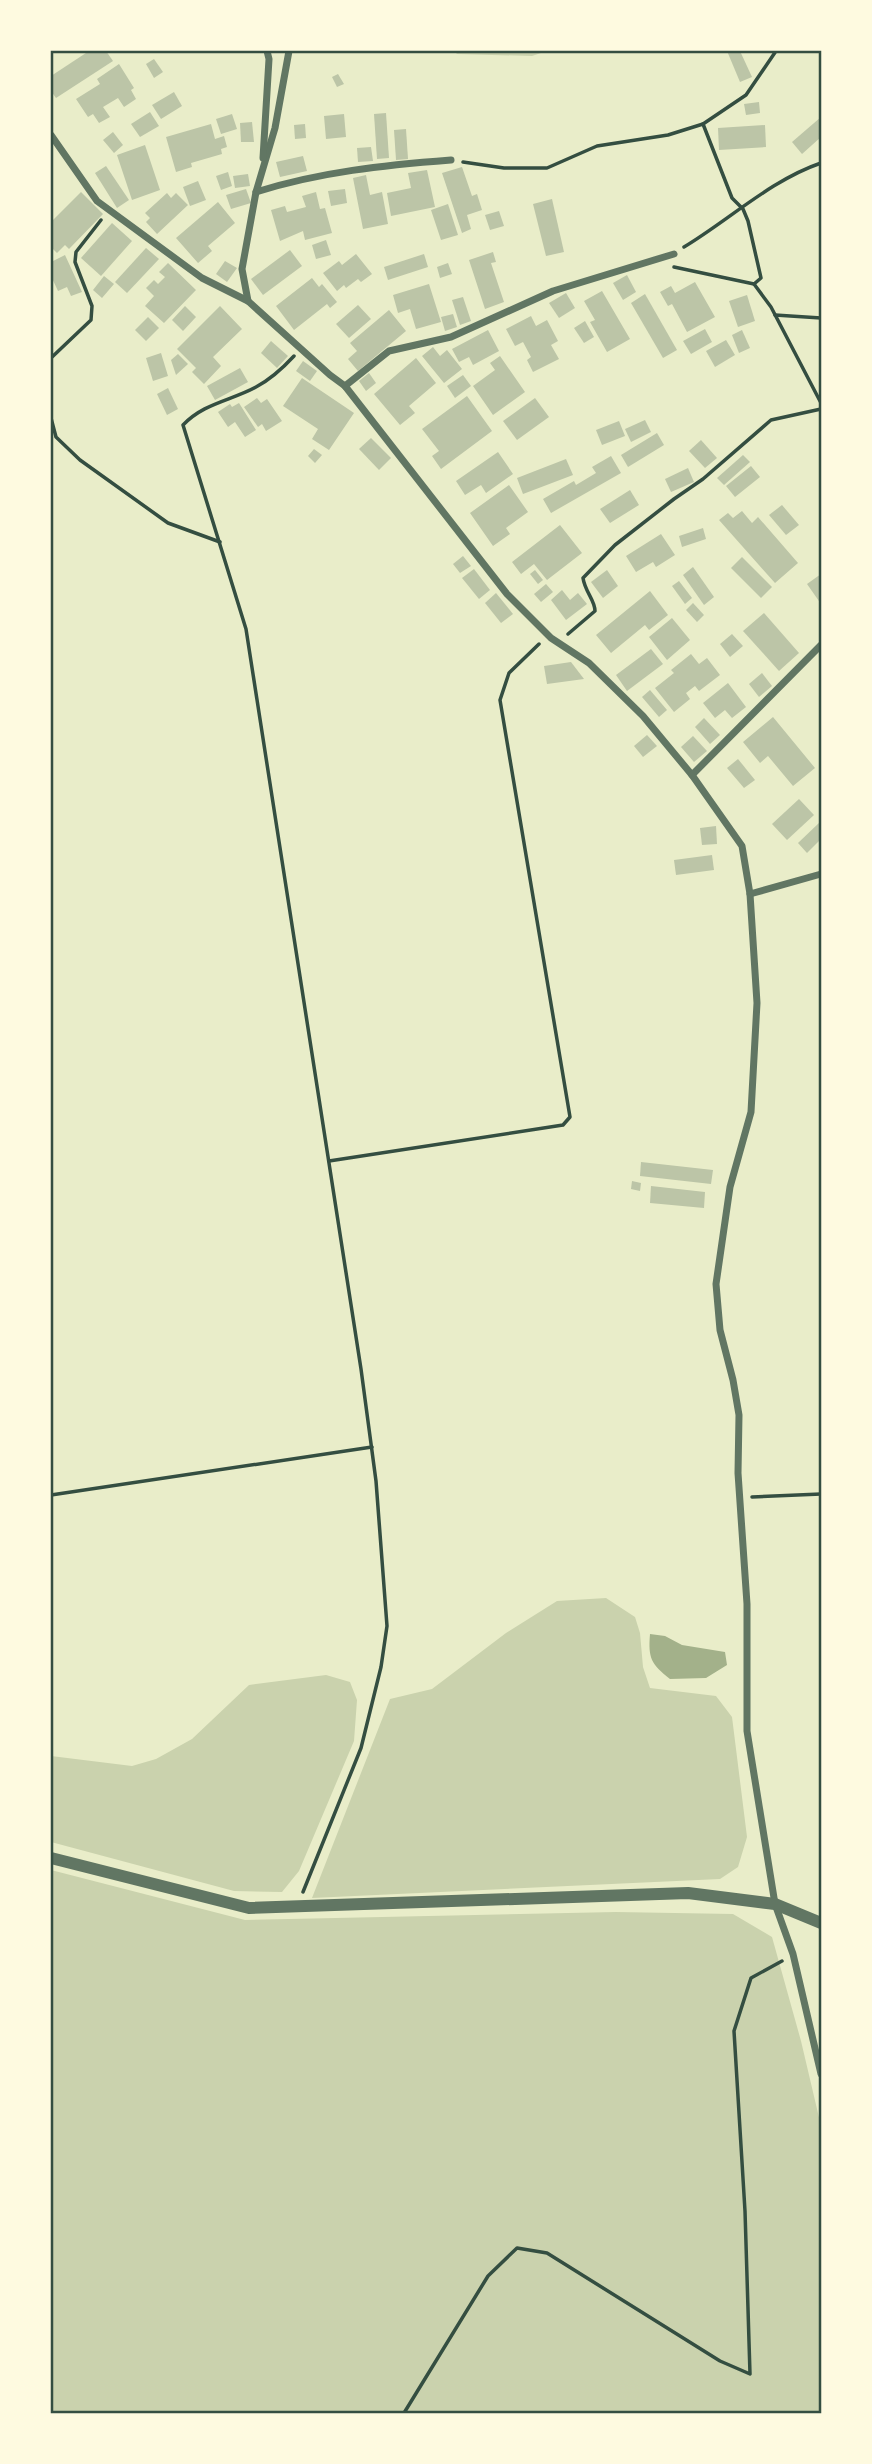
<svg xmlns="http://www.w3.org/2000/svg" width="872" height="2464" font-family="'Roboto Condensed',sans-serif">
<style>
.green{fill:#cad2ad}
.water{fill:#a3b18a}
.building{fill:#bcc5a7}
.lines{fill:none;stroke-linecap:round;stroke-linejoin:round}
.path{stroke:#344e41;stroke-width:3.5}
.minor{stroke:#617663;stroke-width:7}
.tertiary{stroke:#617663;stroke-width:12}
.neatline{fill:none;stroke:#344e41;stroke-width:2.5}
</style>
<rect width="100%" height="100%" fill="#e9edc9"/>
<g class="green">
<path d="M454,51H547L532,56L457,54Z"/>
<path d="M606,1598L635,1617L640,1633L643,1667L650,1688L716,1696L732,1717L747,1837L738,1867L720,1879L312,1898L390,1699L432,1689L506,1633L557,1601Z"/>
<path d="M326,1675L350,1682L357,1700L354,1741L299,1871L282,1892L234,1891L51,1842V1756L132,1766L156,1759L192,1739L249,1685Z"/>
<path d="M51,1870L245,1920L616,1912L733,1914L772,1937L801,2041L821,2126V2413H51Z"/>
</g>
<path class="water" d="M650,1634L665,1636L682,1645L725,1652L727,1665L706,1678L670,1679C651,1664 648,1658 650,1634Z"/>
<g class="building">
<path d="M89,51H106L113,61L56,98L51,91V76Z"/>
<path d="M727,51H740L752,77L740,82Z"/>
<path d="M154,59L163,72L154,78L146,64Z"/>
<path d="M119,64L134,88L131,90L136,99L124,107L118,98L103,107L110,117L99,123L93,114L88,117L76,99L100,84L97,79Z"/>
<path d="M338,74L344,84L337,87L332,77Z"/>
<path d="M174,92L182,106L161,119L152,105Z"/>
<path d="M759,102L760,113L746,115L744,104Z"/>
<path d="M150,112L159,126L140,137L131,124Z"/>
<path d="M386,113L389,158L377,159L374,114Z"/>
<path d="M232,114L237,129L221,134L216,119Z"/>
<path d="M344,114L346,137L326,139L324,116Z"/>
<path d="M821,117V137L802,154L792,142Z"/>
<path d="M252,122L254,142H241L240,123Z"/>
<path d="M211,124L215,139L224,136L227,147L221,149L222,154L191,163L192,167L176,172L166,137Z"/>
<path d="M305,124L306,138L295,139L294,125Z"/>
<path d="M765,125L766,147L719,150L718,128Z"/>
<path d="M406,129L408,159L396,160L394,130Z"/>
<path d="M113,132L123,145L114,153L103,140Z"/>
<path d="M145,145L160,190L132,200L117,155Z"/>
<path d="M371,147L373,161L358,162L357,148Z"/>
<path d="M303,156L307,171L280,177L276,162Z"/>
<path d="M106,166L129,200L117,208L95,173Z"/>
<path d="M462,167L472,196L477,194L482,210L467,215L471,229L462,233L442,173Z"/>
<path d="M427,170L435,207L391,216L387,193L411,188L408,173Z"/>
<path d="M228,172L232,186L221,190L216,176Z"/>
<path d="M248,174L250,186L235,188L233,176Z"/>
<path d="M366,175L370,195L382,192L388,224L363,229L353,178Z"/>
<path d="M198,181L206,200L190,206L183,187Z"/>
<path d="M246,189L251,203L231,209L226,195Z"/>
<path d="M345,189L347,203L331,206L328,191Z"/>
<path d="M81,192L103,214L69,249L65,245L57,253L51,247V222Z"/>
<path d="M316,192L320,209L325,208L332,233L305,240L303,231L280,241L271,210L285,206L287,212L306,207L302,196Z"/>
<path d="M167,193L171,198L176,193L188,205L157,234L146,222L150,218L145,213Z"/>
<path d="M552,199L564,252L546,256L533,204Z"/>
<path d="M218,202L235,223L208,246L212,251L198,263L176,238Z"/>
<path d="M448,204L458,235L441,240L431,210Z"/>
<path d="M499,211L504,226L490,230L485,215Z"/>
<path d="M112,223L132,241L101,276L81,258Z"/>
<path d="M326,240L331,255L316,259L312,245Z"/>
<path d="M146,248L159,259L127,293L115,282Z"/>
<path d="M290,250L302,266L263,295L251,279Z"/>
<path d="M493,252L496,262L491,263L504,302L485,309L469,260Z"/>
<path d="M356,254L372,274L361,282L358,279L346,288L344,285L337,291L323,273L339,261L342,265Z"/>
<path d="M424,254L428,267L388,280L384,267Z"/>
<path d="M65,255L82,292L71,296L67,287L58,291L51,276V262Z"/>
<path d="M225,261L237,268L227,282L216,274Z"/>
<path d="M168,263L196,290L164,323L145,306L154,296L146,288L154,280L158,284L165,277L159,272Z"/>
<path d="M448,263L452,274L440,278L437,267Z"/>
<path d="M627,275L636,292L623,300L613,283Z"/>
<path d="M104,276L114,284L102,298L93,290Z"/>
<path d="M312,278L319,287L322,284L337,302L330,308L327,304L294,330L276,306Z"/>
<path d="M695,282L715,317L687,332L672,304L668,306L660,292L671,286L675,293Z"/>
<path d="M429,284L441,322L416,329L410,309L398,313L393,295Z"/>
<path d="M602,291L630,339L607,352L590,322L595,320L584,301Z"/>
<path d="M566,293L575,308L559,318L549,303Z"/>
<path d="M645,294L677,350L663,358L631,303Z"/>
<path d="M747,295L755,321L738,327L729,301Z"/>
<path d="M463,297L471,321L460,325L452,300Z"/>
<path d="M358,305L371,319L349,338L336,324Z"/>
<path d="M185,306L196,317L183,331L172,320Z"/>
<path d="M220,306L242,329L213,357L221,366L204,384L192,372L196,368L177,349Z"/>
<path d="M389,310L406,331L358,371L348,359L357,351L350,343Z"/>
<path d="M453,314L457,327L445,331L441,317Z"/>
<path d="M531,316L536,326L547,320L558,341L551,345L559,359L533,372L527,360L531,357L523,342L515,346L506,329Z"/>
<path d="M148,317L159,328L146,341L135,330Z"/>
<path d="M585,321L594,337L584,343L574,328Z"/>
<path d="M705,329L712,342L691,354L683,341Z"/>
<path d="M488,330L499,351L473,365L469,357L459,362L452,349Z"/>
<path d="M742,330L750,348L739,353L732,335Z"/>
<path d="M726,340L735,355L715,367L706,351Z"/>
<path d="M271,341L288,356L277,368L261,353Z"/>
<path d="M433,347L440,356L447,350L462,369L444,383L422,356Z"/>
<path d="M161,353L168,376L153,381L146,358Z"/>
<path d="M178,354L188,364L176,375L171,360Z"/>
<path d="M500,356L525,392L493,415L473,386L495,370L490,363Z"/>
<path d="M416,358L436,383L409,406L415,413L400,425L374,394Z"/>
<path d="M303,361L317,371L310,381L296,371Z"/>
<path d="M240,368L248,382L215,400L207,386Z"/>
<path d="M369,373L376,383L366,391L359,381Z"/>
<path d="M463,375L471,386L455,398L447,386Z"/>
<path d="M302,378L354,413L329,450L312,439L318,429L283,406Z"/>
<path d="M168,388L178,409L167,415L157,394Z"/>
<path d="M467,396L492,431L441,469L432,456L439,451L422,429Z"/>
<path d="M257,398L261,403L267,399L282,421L266,431L262,424L258,427L244,407Z"/>
<path d="M535,398L549,417L517,440L503,421Z"/>
<path d="M239,403L256,430L245,437L235,422L228,427L218,412L230,404L232,407Z"/>
<path d="M645,420L651,432L631,442L625,429Z"/>
<path d="M619,421L625,436L602,445L596,430Z"/>
<path d="M657,433L664,445L628,467L621,455Z"/>
<path d="M371,438L391,458L379,470L359,449Z"/>
<path d="M701,440L717,458L705,468L689,451Z"/>
<path d="M314,449L322,455L315,463L308,456Z"/>
<path d="M498,452L513,474L486,493L481,485L465,495L456,481Z"/>
<path d="M743,455L750,462L724,485L717,478Z"/>
<path d="M611,456L621,473L551,513L543,499L574,481L576,485L596,473L592,467Z"/>
<path d="M566,459L573,475L523,494L517,478Z"/>
<path d="M751,466L760,477L735,497L726,486Z"/>
<path d="M688,468L694,482L671,492L665,479Z"/>
<path d="M509,485L528,512L506,528L510,534L493,546L470,513Z"/>
<path d="M630,490L639,505L610,523L600,509Z"/>
<path d="M782,505L799,525L786,535L769,515Z"/>
<path d="M742,511L752,523L758,517L798,563L775,583L719,520L728,513L733,518Z"/>
<path d="M560,525L582,553L547,580L534,564L521,574L512,562Z"/>
<path d="M703,528L706,539L682,547L679,536Z"/>
<path d="M661,534L675,555L656,567L653,562L636,572L626,556Z"/>
<path d="M463,556L471,566L460,573L453,564Z"/>
<path d="M742,557L772,587L761,598L731,568Z"/>
<path d="M693,567L714,597L704,605L683,575Z"/>
<path d="M474,569L490,590L479,599L462,578Z"/>
<path d="M535,570L543,580L538,584L530,574Z"/>
<path d="M607,570L618,586L603,598L591,582Z"/>
<path d="M821,574V604L807,584Z"/>
<path d="M679,581L692,598L685,604L672,586Z"/>
<path d="M546,584L553,592L541,602L534,594Z"/>
<path d="M562,590L570,600L578,593L587,604L566,620L551,600Z"/>
<path d="M650,591L668,615L649,630L645,625L611,653L596,635Z"/>
<path d="M496,593L513,614L501,623L485,603Z"/>
<path d="M693,603L704,615L697,622L686,610Z"/>
<path d="M764,613L799,653L779,671L743,631Z"/>
<path d="M672,618L690,640L667,660L649,637Z"/>
<path d="M732,634L743,646L730,657L720,644Z"/>
<path d="M651,649L663,664L627,691L616,675Z"/>
<path d="M691,654L699,664L707,658L720,675L699,691L695,686L686,693L690,699L674,712L655,688L674,673L671,670Z"/>
<path d="M571,662L584,679L547,684L544,666Z"/>
<path d="M762,673L772,686L759,697L749,684Z"/>
<path d="M728,683L746,707L732,718L725,710L715,718L703,703Z"/>
<path d="M650,690L667,710L659,717L642,697Z"/>
<path d="M773,717L815,768L793,786L768,756L760,763L743,742Z"/>
<path d="M704,718L720,735L710,744L695,727Z"/>
<path d="M647,735L657,746L643,757L634,746Z"/>
<path d="M693,736L707,751L694,762L681,747Z"/>
<path d="M738,759L755,780L744,788L727,768Z"/>
<path d="M799,799L814,815L787,840L772,824Z"/>
<path d="M820,822L821,839L807,853L798,843Z"/>
<path d="M716,826L717,844L702,845L700,828Z"/>
<path d="M712,855L714,870L676,875L674,860Z"/>
<path d="M641,1162L713,1170L711,1184L640,1176Z"/>
<path d="M632,1181L641,1183L640,1191L631,1189Z"/>
<path d="M651,1186L705,1192L704,1208L650,1203Z"/>
</g>
<g class="lines">
<g class="path">
<path d="M463,162L504,168H547L597,146L668,135L703,124L746,95L776,51"/>
<path d="M684,247C729,220 771,180 821,163"/>
<path d="M674,267L754,284L761,278L748,221L743,209L732,198L703,124"/>
<path d="M754,284L771,307L821,403"/>
<path d="M775,315L821,318"/>
<path d="M294,356C282,369 271,379 256,387C230,401 204,403 183,425L246,629L361,1369L376,1481L387,1626L381,1667L361,1748L303,1892"/>
<path d="M51,358L91,320L92,306L75,262L76,252L101,220"/>
<path d="M51,418L56,437L80,460L168,523L220,542"/>
<path d="M568,634L595,611C595,600 585,592 583,578L615,545L674,499L703,479L771,420L821,409"/>
<path d="M329,1161L563,1125L570,1117L500,700L509,673L539,644"/>
<path d="M51,1495L372,1447"/>
<path d="M752,1497L821,1494"/>
<path d="M404,2413L488,2276L517,2248L547,2253L720,2361L750,2374L745,2211L734,2031L751,1978L782,1961"/>
</g>
<g class="minor">
<path d="M289,51L275,128L256,192L242,269L248,301L330,375L345,386L507,594L551,638L589,663L643,716L692,775L742,846L750,894L757,1003L751,1112L730,1187L716,1284L720,1330L733,1380L739,1415L738,1473L747,1604V1731L775,1904L793,1954L821,2074"/>
<path d="M51,135L97,201L202,278L248,301"/>
<path d="M263,158L269,59L267,51"/>
<path d="M256,192C319,172 385,165 451,160"/>
<path d="M345,386L389,351L451,337L553,291L674,254"/>
<path d="M692,775L821,645"/>
<path d="M750,894L821,874"/>
</g>
<path class="tertiary" d="M51,1858L249,1908L688,1893L775,1904L821,1923"/>
</g>
<rect width="872" height="2464" fill="none" stroke="#fefae0" stroke-width="105"/>
<rect x="52" y="52" width="768" height="2360" class="neatline"/>
</svg>
